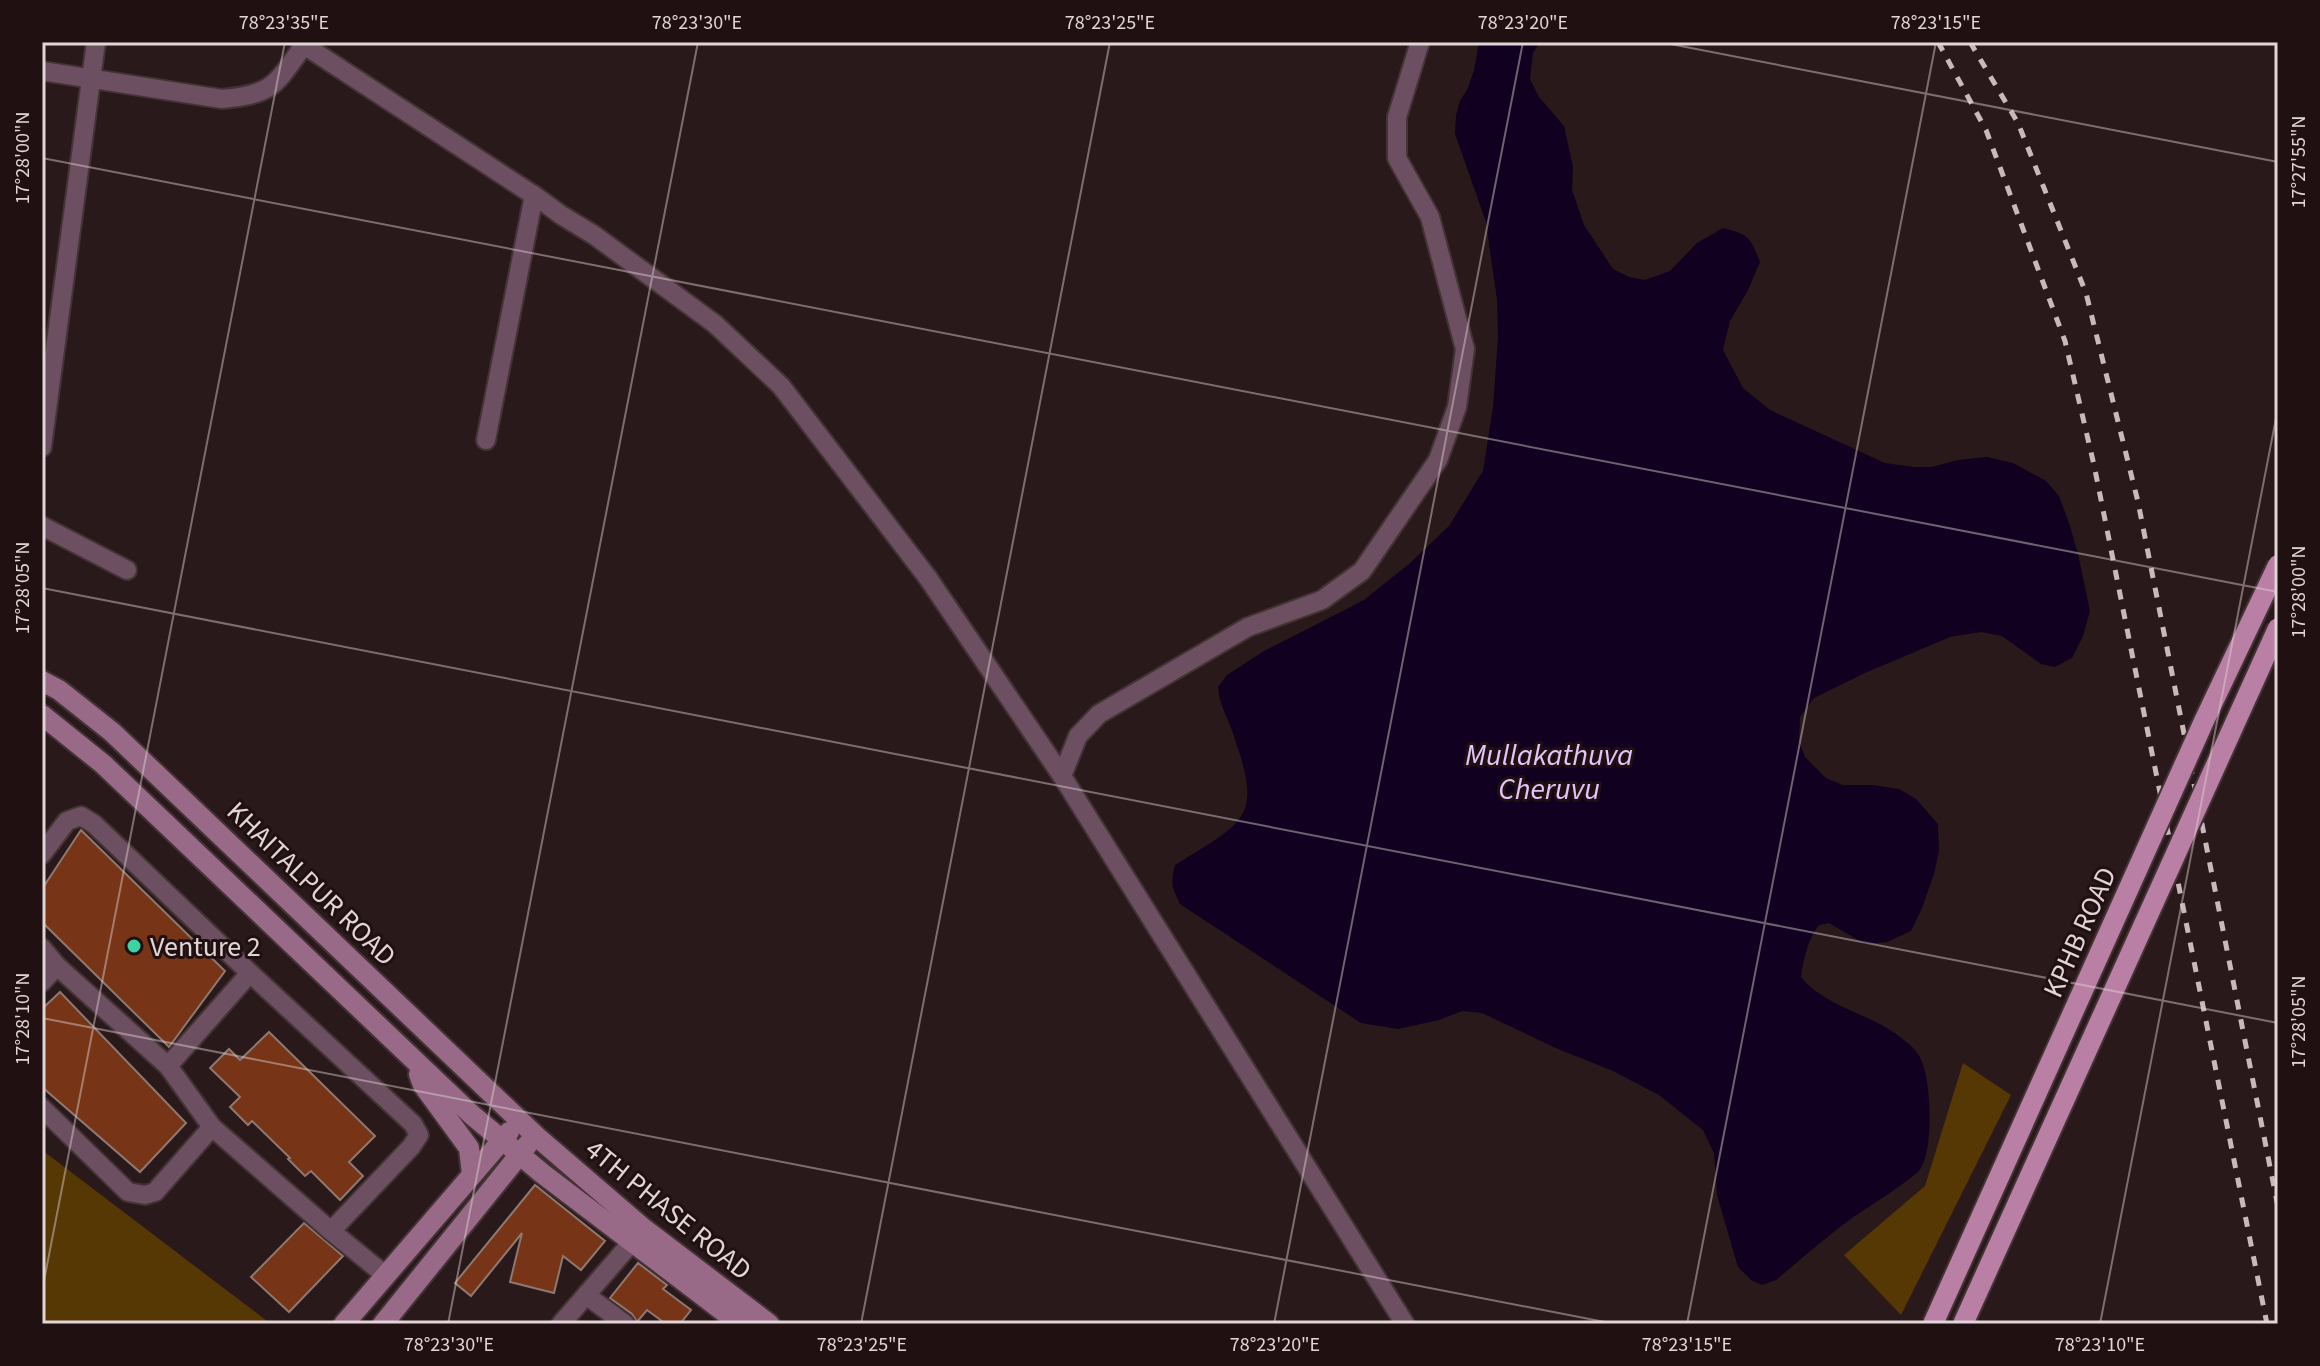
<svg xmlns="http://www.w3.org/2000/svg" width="2320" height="1366" font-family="'Source Sans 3',sans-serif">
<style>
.green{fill:#563804}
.water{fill:#11001f}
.building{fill:#783416;stroke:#8d7971;stroke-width:2}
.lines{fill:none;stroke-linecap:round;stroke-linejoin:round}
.street-casing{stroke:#443335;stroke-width:22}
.secondary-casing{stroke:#443335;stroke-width:24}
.street{stroke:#6c4f61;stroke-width:18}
.secondary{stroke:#986a87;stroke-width:20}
.rail{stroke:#c8babb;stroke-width:5;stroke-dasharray:10 10;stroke-linecap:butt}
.primary-bridge-casing{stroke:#443335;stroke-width:24;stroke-linecap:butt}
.primary-bridge{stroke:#ba7fa5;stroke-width:20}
.ticks{fill:none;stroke:#e2d5d6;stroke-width:2;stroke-opacity:0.45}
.poi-dot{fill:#3cd4a4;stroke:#201012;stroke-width:3}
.labels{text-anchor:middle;stroke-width:6;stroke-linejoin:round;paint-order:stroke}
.street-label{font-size:28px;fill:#e2d5d6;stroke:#201012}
.poi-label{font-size:28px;fill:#e2d5d6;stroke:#201012;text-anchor:start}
.water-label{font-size:30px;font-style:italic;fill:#e2c4fa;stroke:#201012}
.neatline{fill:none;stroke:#e2d5d6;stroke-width:3}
.ticks-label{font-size:20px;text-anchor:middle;fill:#e2d5d6}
</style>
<rect width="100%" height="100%" fill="#2a191b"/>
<g class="green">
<path d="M1963,1063L2011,1095L1901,1315L1844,1255L1925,1186Z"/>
<path d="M42,1150L271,1324H42Z"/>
</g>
<path class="water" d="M1479,42H1540L1533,53L1530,79L1539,97L1564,126L1573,167L1572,190L1584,225L1613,269L1629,277L1645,280L1670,271L1697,243L1723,228C1750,235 1750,237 1760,262L1748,290L1730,321L1723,350L1743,388L1770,410L1885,463L1914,467H1931L1958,460L1987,457L2013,463L2046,481L2059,496L2069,523L2078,554L2090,611L2083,636L2072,658L2055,667L2041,664L2002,636L1981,632L1950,637L1865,673L1814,698L1800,717L1799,741L1805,757L1826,778L1843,785H1873L1899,789L1916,799L1938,824L1939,851L1934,874L1922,908L1911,931L1887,942L1865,944L1829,923L1819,925C1808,938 1803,961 1801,977C1827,1009 1875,1014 1905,1041C1909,1044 1915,1049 1918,1054C1932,1075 1934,1146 1921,1168C1915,1178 1865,1209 1852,1218C1826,1237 1801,1259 1776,1280L1762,1285L1751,1280L1738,1267L1717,1195L1714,1153L1703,1130L1659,1095L1613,1071L1558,1049L1482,1013L1462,1011L1439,1020L1398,1029L1361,1023L1180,904C1172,887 1170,884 1175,865C1250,819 1263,817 1231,728C1226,714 1219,703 1218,687L1227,675L1264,651L1364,600L1409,564L1449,526L1483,471L1493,407L1498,337L1497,300L1486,222L1455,134L1456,115L1460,101L1468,88L1474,70Z"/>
<g class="building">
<path d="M81,830L225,971L169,1047L42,922V889Z"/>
<path d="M60,992L186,1123L140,1172L42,1087V1009Z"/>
<path d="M269,1032L375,1136L349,1162L363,1176L340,1200L311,1171L305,1176L288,1159L290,1158L252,1121L248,1125L230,1107L240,1097L210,1068L229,1049L240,1060Z"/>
<path d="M535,1185L605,1241L581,1270L563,1256L554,1293L510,1282L522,1233L471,1296L455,1283Z"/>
<path d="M304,1223L343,1256L289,1312L251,1277Z"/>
<path d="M638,1263L667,1285L663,1289L691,1310L680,1324H666L647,1310L637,1322L632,1314L610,1298Z"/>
</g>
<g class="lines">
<defs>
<g id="street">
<path d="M42,71L222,99C274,94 275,85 304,45L538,198L561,215L594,235L715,324L781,386L928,578L1062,776L1405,1324"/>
<path d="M486,440L534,195"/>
<path d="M42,447L96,42"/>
<path d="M42,526L127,570"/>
<path d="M1062,776L1078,736L1099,714L1248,627L1322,600L1362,571L1438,460L1457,407L1465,349L1430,217L1397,158V117L1420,42"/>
<path d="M42,854L67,821L81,816L94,824L250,973L413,1124L419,1135L411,1147L331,1231"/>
<path d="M42,948L57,966L168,1066L212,1127L331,1231L385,1275"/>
<path d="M42,982L57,966"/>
<path d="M168,1066L250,973"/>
<path d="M42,1108L128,1192L145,1195L155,1192L212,1127"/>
<path d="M586,1295L625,1324"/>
<path d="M561,1324L632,1242"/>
</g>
<g id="secondary">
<path d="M42,681L59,690L112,732L536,1136L643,1228L769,1324"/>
<path d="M42,715L103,764L472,1115L543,1174L740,1324"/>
<path d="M419,1074L423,1085L469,1148L472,1174"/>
<path d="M344,1324L509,1132"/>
<path d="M383,1324L528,1144"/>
</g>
</defs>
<use href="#street" class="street-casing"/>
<use href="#secondary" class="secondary-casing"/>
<use href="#street" class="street"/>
<use href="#secondary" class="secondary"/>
<g class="rail">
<path d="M1938,42L1986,130L2065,341L2094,465L2267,1324"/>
<path d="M1970,42L2018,123L2086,293L2138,502L2278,1207"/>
</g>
<defs>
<g id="primary-bridge">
<path d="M1933,1324L2204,721L2278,565"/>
<path d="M1963,1324L2278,628"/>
</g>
</defs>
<use href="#primary-bridge" class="primary-bridge-casing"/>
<use href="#primary-bridge" class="primary-bridge"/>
</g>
<path class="ticks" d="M1660,42L2278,162M42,158L2278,592M42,588L2278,1023M42,1018L1615,1324M42,1291L285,42M448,1324L698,42M861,1324L1110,42M1274,1324L1523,42M1687,1324L1936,42M2100,1324L2278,408"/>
<circle class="poi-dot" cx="134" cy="946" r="8"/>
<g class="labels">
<g class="street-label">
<text transform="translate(312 883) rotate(44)" y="10">KHAITALPUR ROAD</text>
<text transform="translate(2079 932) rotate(-66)" y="10">KPHB ROAD</text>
<text transform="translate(669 1209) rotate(39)" y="10">4TH PHASE ROAD</text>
</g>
<g class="poi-label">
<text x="150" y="956">Venture 2</text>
</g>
<g class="water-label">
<text x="1549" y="765">Mullakathuva<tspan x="1549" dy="34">Cheruvu</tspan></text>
</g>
</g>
<rect width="2320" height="1366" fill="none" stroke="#201012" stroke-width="88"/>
<rect x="44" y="44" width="2232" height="1278" class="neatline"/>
<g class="ticks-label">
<text x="284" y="29">78°23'35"E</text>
<text x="697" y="29">78°23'30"E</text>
<text x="1110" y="29">78°23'25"E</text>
<text x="1523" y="29">78°23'20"E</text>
<text x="1936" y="29">78°23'15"E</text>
<text transform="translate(22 158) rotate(-90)" y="7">17°28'00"N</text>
<text transform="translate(2298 162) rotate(-90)" y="7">17°27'55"N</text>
<text transform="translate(22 588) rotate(-90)" y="7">17°28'05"N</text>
<text transform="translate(2298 592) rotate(-90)" y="7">17°28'00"N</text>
<text transform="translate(22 1019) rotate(-90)" y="7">17°28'10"N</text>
<text transform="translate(2298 1022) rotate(-90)" y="7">17°28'05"N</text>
<text x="449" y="1351">78°23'30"E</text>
<text x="862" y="1351">78°23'25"E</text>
<text x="1275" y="1351">78°23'20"E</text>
<text x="1687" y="1351">78°23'15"E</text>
<text x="2100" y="1351">78°23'10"E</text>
</g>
</svg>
